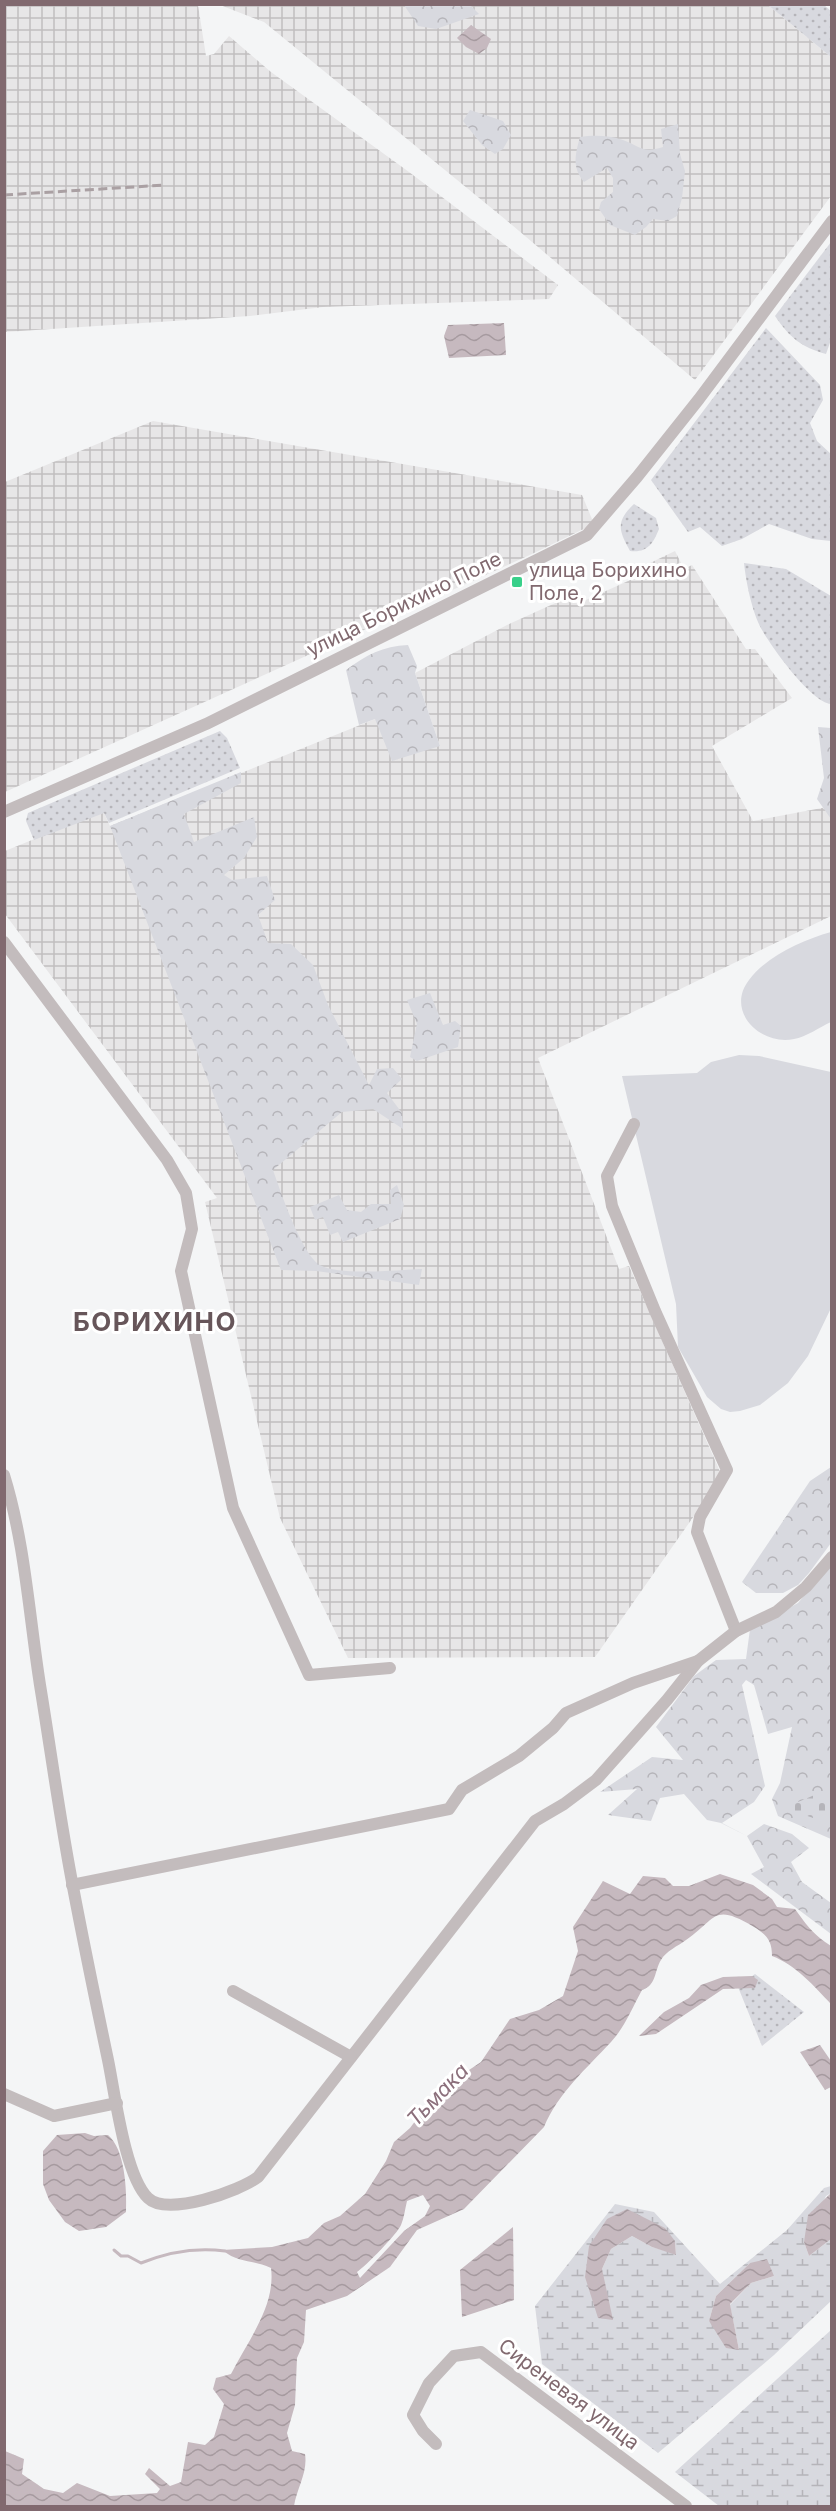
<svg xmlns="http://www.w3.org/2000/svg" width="836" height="2511" font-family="Inter,sans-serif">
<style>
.industrial{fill:url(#industrial-grid)}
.grass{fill:url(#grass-dots)}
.forest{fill:url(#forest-crowns)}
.wetland{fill:url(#wetland-marsh);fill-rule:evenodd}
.cemetery{fill:url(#cemetery-stones)}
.park{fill:#d8d9df}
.water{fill:url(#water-waves);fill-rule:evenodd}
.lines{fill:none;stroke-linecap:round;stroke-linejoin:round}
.stream{stroke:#c6b9bf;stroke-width:3}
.street{stroke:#c3bcbd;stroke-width:12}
.rail{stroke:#aaa0a3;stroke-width:3;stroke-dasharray:9 4.5;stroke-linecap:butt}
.poi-dot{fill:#39d08a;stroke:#fff;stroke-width:2}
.labels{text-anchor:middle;stroke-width:6;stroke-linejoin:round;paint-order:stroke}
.poi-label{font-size:20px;fill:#81696f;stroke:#fff;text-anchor:start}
.street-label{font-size:20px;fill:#81696f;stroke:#fff}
.water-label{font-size:21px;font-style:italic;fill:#8b6f7b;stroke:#fff}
.district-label{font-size:26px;font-weight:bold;letter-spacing:1.5px;fill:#67565a;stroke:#fff}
</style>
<defs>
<pattern id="industrial-grid" width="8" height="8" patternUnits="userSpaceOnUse" patternTransform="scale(1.5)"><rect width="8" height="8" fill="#e7e6e7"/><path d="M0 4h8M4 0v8" fill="none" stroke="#c1bebf"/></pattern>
<pattern id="grass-dots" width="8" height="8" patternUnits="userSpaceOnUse" patternTransform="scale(1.5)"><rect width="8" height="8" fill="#d8d9df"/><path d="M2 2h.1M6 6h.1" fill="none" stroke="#b5b4b9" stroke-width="1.8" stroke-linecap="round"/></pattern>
<pattern id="forest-crowns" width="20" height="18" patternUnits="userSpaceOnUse" patternTransform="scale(1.5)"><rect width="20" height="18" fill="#d8d9df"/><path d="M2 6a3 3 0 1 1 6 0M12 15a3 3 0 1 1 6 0" fill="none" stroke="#b5b4b9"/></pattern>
<pattern id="wetland-marsh" width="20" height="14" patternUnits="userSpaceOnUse" patternTransform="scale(1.5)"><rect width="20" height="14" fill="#d8d9df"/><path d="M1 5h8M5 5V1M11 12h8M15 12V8" fill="none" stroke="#b5b4b9"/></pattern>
<pattern id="cemetery-stones" width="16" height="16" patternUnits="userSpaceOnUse" patternTransform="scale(1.5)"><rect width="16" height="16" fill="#d8d9df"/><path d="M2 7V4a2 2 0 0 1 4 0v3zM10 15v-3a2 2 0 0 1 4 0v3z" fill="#b5b4b9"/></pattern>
<pattern id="water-waves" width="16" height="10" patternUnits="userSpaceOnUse" patternTransform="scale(1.5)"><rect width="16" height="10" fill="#c6b9bf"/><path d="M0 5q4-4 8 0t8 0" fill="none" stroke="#a69a9f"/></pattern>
</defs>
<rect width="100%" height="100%" fill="#f4f5f6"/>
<g class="industrial">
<path d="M5,4L198,5L206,56L214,54L229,36L271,72L409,172L558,285L549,299L323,307L250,316L5,332Z"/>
<path d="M220,5H768L831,57V196L695,380L512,225L264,22Z"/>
<path d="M153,421L582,495L594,524L532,554L5,792V482Z"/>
<path d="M675,551L684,569L692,565L746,649H755L792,698L712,746L753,821L827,807L832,815L831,916L538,1058L619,1269L629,1266L722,1476L595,1657L348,1658L280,1518L205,1202L217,1198L5,914V851L103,811L110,826L375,719L440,746L415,673L507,625L573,595L577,604L648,572L650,571L648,564Z"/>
</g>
<g class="grass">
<path d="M768,5H824L831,11V57Z"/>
<path d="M831,242L832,337L826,354C801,347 790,338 775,316Z"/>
<path d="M766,328L820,385L823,400L810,423L817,441L831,454V541L812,539L769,524L742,539L722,546L700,527L688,532L651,480Z"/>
<path d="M634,504L656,518L659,529C653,544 647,553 630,551C619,531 615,522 634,504Z"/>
<path d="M744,563L786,569L831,596V704C811,702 773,649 762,630C752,613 746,582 744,563Z"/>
<path d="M220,731L227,738L240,768L109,823L104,813L34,840L26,821L28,813Z"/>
<path d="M755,1974L804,2012L762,2046L738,1987Z"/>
</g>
<g class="forest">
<path d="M404,5H470L479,14L436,29L418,26Z"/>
<path d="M470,110L503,121L511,135L503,149L495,154L482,145L463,121Z"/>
<path d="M678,124L680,154L685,171L682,198L677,216L668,221L653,219L646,227L635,235L610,225L599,209L601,202L613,192V178L607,168L584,182C572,167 575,155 580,137C593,135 609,135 623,140C640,146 642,154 663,147L661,129Z"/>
<path d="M408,645L417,666L415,673L440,746L392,761L375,719L359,725L346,670C366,655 383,646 408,645Z"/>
<path d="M818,727L831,728V819L817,799L824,778Z"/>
<path d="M241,772V783L184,814L194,842L254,817L257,837L244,858L224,875L232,880L267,876L275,900L258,915L268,943L291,944L313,965L328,1005L369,1085L377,1069L393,1068L402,1079L387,1093L402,1113L403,1129L373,1109L342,1112L273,1170C280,1190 302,1255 320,1265C338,1276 399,1270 422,1269L419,1285L316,1271L281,1270L110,826Z"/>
<path d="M430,993L443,1025L455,1021L461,1026L458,1047L417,1061L410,1057L417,1024L407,1000Z"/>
<path d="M397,1185L404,1205L400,1219L343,1242L338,1232L330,1235L323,1217L315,1220L310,1207L339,1195L347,1210L361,1212L371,1204H391L390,1190Z"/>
<path d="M831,1467V1543L809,1573L798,1585L783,1593H756L742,1582L810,1481Z"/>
<path d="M831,1564V1839L778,1816L772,1799L780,1783L792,1727L768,1734L754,1685L746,1680L742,1685L765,1786L754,1802L722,1823L747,1836L764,1824L792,1834L809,1848L791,1862L802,1882L831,1903V1934L751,1874L764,1867L747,1836L721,1823L707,1820L684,1794L660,1798L651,1821L608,1815L637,1789L600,1792L652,1757L683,1760L656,1727L694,1676L716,1660L746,1659L750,1629L798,1603Z"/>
</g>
<g class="wetland">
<path d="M831,2186V2193L826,2196L804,2242L809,2256L831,2239V2301L774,2355L658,2453L542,2364L535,2306L615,2204L654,2212L720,2284L787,2230L824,2188ZM607,2219L675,2241L676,2254L652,2247L632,2236L611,2249L602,2269ZM750,2263L774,2276L751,2283L730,2305L739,2350L709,2321L716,2296Z"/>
<path d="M831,2330V2506H719L675,2472Z"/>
</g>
<path class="cemetery" d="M831,1788V1824L784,1808Z"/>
<g class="park">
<path d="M831,932V1022C820,1027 806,1037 794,1039C760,1046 725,1011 749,980C768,955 803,940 831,932Z"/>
<path d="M739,1055L759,1056L831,1072V1308L808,1356L788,1383L760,1405L740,1411L730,1412L721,1409L707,1397L678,1347L676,1304L622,1076L697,1073L711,1062Z"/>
</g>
<g class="water">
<path d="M471,25L491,39L487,48L479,54L466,47L457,38Z"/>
<path d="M504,323L506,355L449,358L444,336L448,325Z"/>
<path d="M720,1874L753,1885L772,1899L777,1907L795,1909C808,1927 813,1934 831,1946V2004C814,1986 796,1965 772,1956C772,1941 767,1935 754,1927C712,1902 717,1919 686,1940C678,1946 666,1951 661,1960C654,1971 657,1985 642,1990C632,2008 625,2027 611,2042C587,2068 558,2093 544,2127L464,2209L417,2230L390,2267L347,2296L306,2310L304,2342L297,2358L295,2405L287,2433L292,2451L305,2454C308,2472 297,2488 294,2506H5V2451L24,2459L22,2474L44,2489L63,2493L77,2483L110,2496L157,2493L160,2489L145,2474L149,2468L170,2486L181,2482L188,2442L205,2445L214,2437L224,2404L213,2389L216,2378L231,2374C247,2342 276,2306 271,2268C251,2259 240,2264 222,2250L272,2247L308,2238L324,2223L340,2216L365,2194L386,2161L394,2142L410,2128L425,2108L463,2074L481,2062L510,2019L539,2010L563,1996L578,1951L573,1927L603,1881L630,1894L643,1876L665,1878L673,1886H689ZM423,2195L430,2206L425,2216L404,2231L360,2278L357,2272C365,2267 398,2233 401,2225C404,2218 405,2209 407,2201Z"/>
<path d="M752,1976L758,1980L755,1988L723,1989L656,2034L639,2036L664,2012L689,1998L701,1985L723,1977Z"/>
<path d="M820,2045L831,2061V2087L825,2090L800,2052Z"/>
<path d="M85,2133L94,2136L108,2135C125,2149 127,2190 126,2212L106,2227L79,2231L65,2222L49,2200L43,2184V2151L57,2135Z"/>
<path d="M831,2193V2239L809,2256L804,2242L808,2215Z"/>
<path d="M627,2209L665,2228L675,2241L676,2255L652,2247L632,2236L611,2249L602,2269L613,2320L598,2318L585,2277L589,2246L607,2219Z"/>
<path d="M513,2227L514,2300L462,2317L460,2270Z"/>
<path d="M767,2259L774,2276L751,2283L730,2304L739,2350L726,2348L709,2321L716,2296L750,2263Z"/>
</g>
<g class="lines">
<path class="stream" d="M114,2250L121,2256H128L141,2263C168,2252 196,2247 225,2251"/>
<g class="street">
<path d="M4,812L206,724L587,535L637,477L699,399L832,221"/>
<path d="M4,942L167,1160L186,1193L192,1229L181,1271L233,1508L309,1675L390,1668"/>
<path d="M634,1124L607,1176L612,1206L655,1311L727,1470L700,1517L697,1532L736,1631"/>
<path d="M4,1475C25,1543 29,1615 40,1685C51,1752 60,1820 73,1887C84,1945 96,2003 108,2060C115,2094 125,2176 148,2198C167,2217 240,2191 258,2177L535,1821L564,1804L596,1780L667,1700L698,1661L736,1631L776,1612L806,1587L832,1557"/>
<path d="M72,1885L449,1809L462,1790L519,1756L553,1728L566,1713L633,1683L698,1661"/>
<path d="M233,1991L351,2057"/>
<path d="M4,2094L54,2116L117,2103"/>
<path d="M436,2444L423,2431L413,2415L429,2383L454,2356L481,2352L686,2506"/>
</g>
<path class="rail" d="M4,195L165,185"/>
</g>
<rect class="poi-dot" x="511" y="576" width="12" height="12" rx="3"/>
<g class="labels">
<g class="poi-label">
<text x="529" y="577">улица Борихино<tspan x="529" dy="23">Поле, 2</tspan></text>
</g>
<g class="street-label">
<text transform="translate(404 604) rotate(-26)" y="7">улица Борихино Поле</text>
<text transform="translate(569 2394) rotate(37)" y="7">Сиреневая улица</text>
</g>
<g class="water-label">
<text transform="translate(438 2095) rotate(-46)" y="7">Тьмака</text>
</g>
<g class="district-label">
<text x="155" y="1331">БОРИХИНО</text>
</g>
</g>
<rect width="836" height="2511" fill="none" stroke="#81696f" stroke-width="12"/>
</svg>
